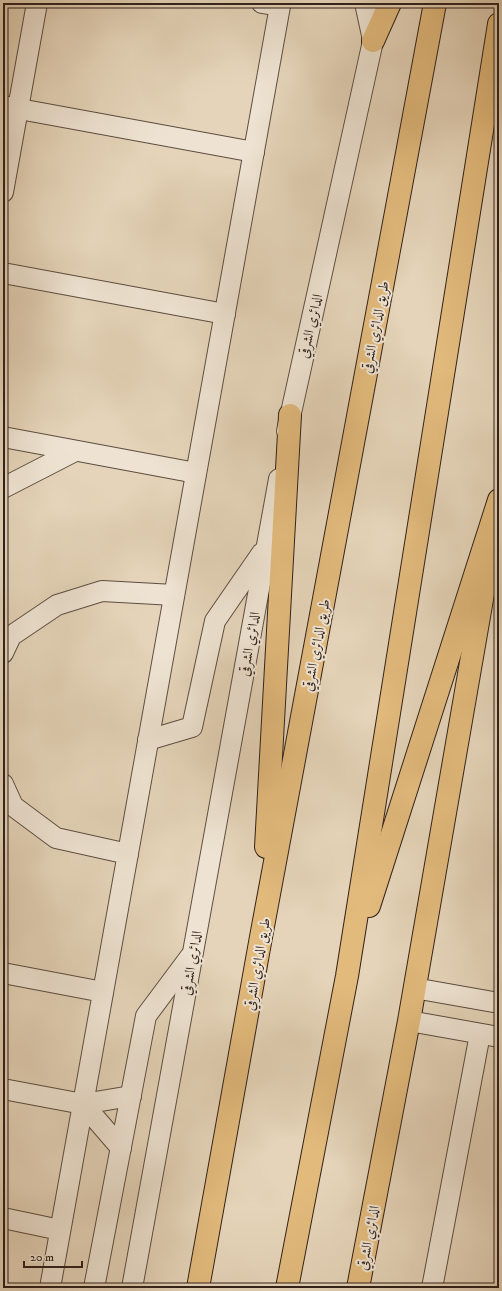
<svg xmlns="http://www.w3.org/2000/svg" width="502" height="1291" font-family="'IM FELL DW Pica',Amiri,serif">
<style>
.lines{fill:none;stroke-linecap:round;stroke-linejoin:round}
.minor-casing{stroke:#5d4e42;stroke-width:22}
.major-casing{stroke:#30211b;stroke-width:24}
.highway-casing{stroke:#30211b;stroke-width:24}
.minor{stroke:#eee3d2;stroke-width:20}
.major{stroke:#e2ba7c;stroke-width:22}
.highway{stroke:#e2ba7c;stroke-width:22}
.labels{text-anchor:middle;stroke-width:4;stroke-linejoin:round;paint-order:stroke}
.street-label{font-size:14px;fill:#30211b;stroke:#eee3d2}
</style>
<rect width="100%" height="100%" fill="#e5d4b9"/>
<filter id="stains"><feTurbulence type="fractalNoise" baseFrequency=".005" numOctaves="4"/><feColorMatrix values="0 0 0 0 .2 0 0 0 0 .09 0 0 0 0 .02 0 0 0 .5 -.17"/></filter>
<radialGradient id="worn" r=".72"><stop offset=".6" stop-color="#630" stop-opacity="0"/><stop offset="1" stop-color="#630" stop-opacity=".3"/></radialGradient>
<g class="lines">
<defs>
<g id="minor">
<path d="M365,3L373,40"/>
<path d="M3,106L254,152"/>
<path d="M3,192L37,3"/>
<path d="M3,273L225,314"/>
<path d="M287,431L373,41L375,25"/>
<path d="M3,437L196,473"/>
<path d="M3,488L75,451"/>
<path d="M3,653L11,636L57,605L102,591L174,595"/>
<path d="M148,740L192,727L215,621L262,553"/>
<path d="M3,784L13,806L56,838L128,854"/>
<path d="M3,973L103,992"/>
<path d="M414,988L499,1003"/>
<path d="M409,1021L499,1037"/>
<path d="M3,1089L83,1104"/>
<path d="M121,1148L83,1104L131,1096"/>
<path d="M3,1218L60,1230"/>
<path d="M50,1288L280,6L262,3"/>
<path d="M94,1288L146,1016L190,957"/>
<path d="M132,1288L279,479"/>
<path d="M432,1288L480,1034"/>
</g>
<g id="major">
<path d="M373,41L390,3"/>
<path d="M358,1288L409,1021L491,547"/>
</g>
<g id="highway">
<path d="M266,847L290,415"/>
<path d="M369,906L499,500"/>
<path d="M198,1288L261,937L435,3"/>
<path d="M287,1288L347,976L499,24"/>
</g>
</defs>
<use href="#minor" class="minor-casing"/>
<use href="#major" class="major-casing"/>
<use href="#highway" class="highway-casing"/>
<use href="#minor" class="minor"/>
<use href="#major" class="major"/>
<use href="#highway" class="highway"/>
</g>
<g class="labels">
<g class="street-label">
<text transform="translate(310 326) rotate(-77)" y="5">الدائري الشرقي</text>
<text transform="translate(375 327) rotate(-79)" y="5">طريق الدائري الشرقي</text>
<text transform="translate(249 644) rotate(-80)" y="5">الدائري الشرقي</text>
<text transform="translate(316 645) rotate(-79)" y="5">طريق الدائري الشرقي</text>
<text transform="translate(191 963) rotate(-80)" y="5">الدائري الشرقي</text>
<text transform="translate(257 964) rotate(-80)" y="5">طريق الدائري الشرقي</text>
<text transform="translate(368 1238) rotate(-79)" y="5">الدائري الشرقي</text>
</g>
</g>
<rect width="502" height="1291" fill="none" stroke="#e5d4b9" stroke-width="16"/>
<rect x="4" y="4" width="494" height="1283" fill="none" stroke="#30211b" stroke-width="2"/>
<rect x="8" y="8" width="486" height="1275" fill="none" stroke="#30211b"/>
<path d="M24 1261v6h58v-6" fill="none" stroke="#30211b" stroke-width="2"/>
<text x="30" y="1261" font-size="12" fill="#30211b" stroke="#eee3d2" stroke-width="3" paint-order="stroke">20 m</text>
<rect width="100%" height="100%" filter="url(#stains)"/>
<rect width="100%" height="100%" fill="url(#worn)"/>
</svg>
